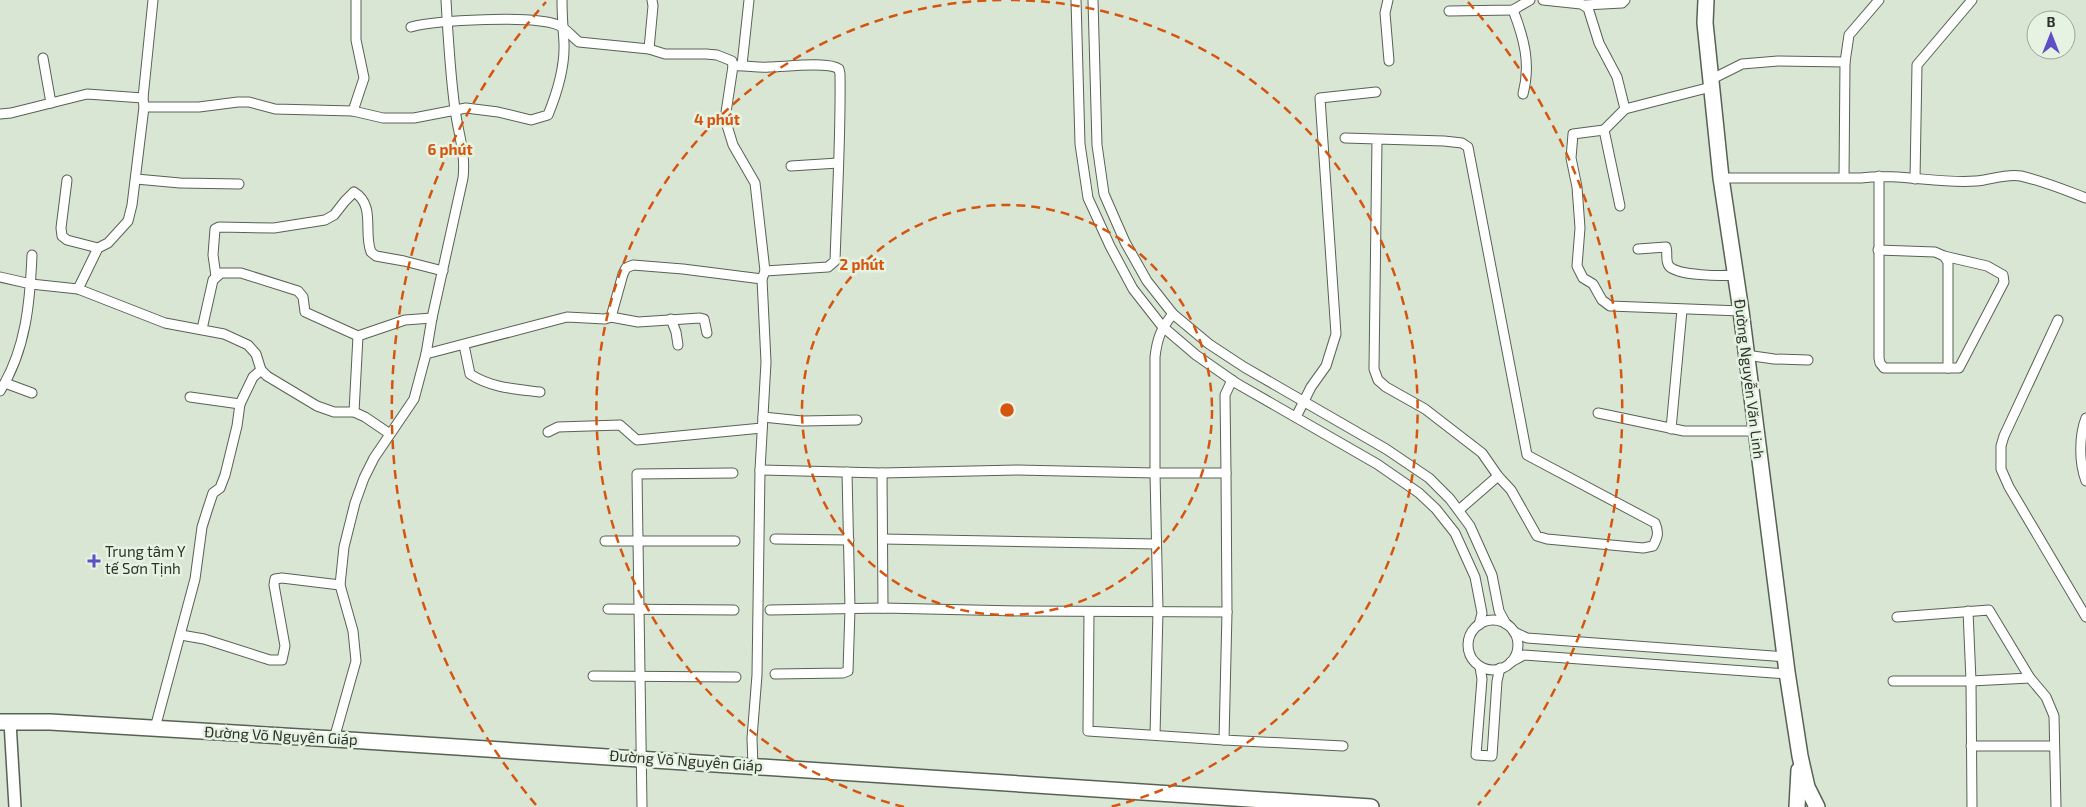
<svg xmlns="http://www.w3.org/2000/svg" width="2086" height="807" font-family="'Exo 2',sans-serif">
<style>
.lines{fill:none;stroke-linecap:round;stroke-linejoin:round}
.minor-casing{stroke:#586254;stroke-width:11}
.tertiary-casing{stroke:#586254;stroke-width:14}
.primary-casing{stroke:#586254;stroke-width:18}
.minor{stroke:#fff;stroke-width:9}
.tertiary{stroke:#fff;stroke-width:11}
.primary{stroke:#fff;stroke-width:15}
.ring{fill:none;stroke:#d5550f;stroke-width:2.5;stroke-dasharray:9 6}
.poi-dot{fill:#5e4ec6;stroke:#e6f3e2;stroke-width:2}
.labels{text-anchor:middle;stroke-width:5;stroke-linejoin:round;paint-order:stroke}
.street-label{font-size:15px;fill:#2c312a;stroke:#e6f3e2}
.poi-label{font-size:15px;fill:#2c312a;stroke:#e6f3e2;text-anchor:start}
.centre{fill:#d5550f;stroke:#e6f3e2;stroke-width:2.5}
.ring-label{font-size:15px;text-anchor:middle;font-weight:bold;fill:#d5550f;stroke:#e6f3e2;stroke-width:5;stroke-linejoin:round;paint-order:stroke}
</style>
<rect width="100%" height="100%" fill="#d9e6d4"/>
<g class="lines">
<defs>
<g id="minor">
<path d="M1076,0L1080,144L1088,198L1110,246L1133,289L1162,326L1196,355L1236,383L1377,464L1419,493L1436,509L1455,533L1475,577L1482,613L1479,625"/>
<path d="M1093,0L1097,145L1104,194L1125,242L1147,281L1173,314L1209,344L1244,367L1386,449L1429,478L1450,499L1470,526L1492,575L1499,611L1506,624"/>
<path d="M1388,0L1385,13L1389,61"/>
<path d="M1543,0L1581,4L1588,8L1599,43L1617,77L1625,109"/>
<path d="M1585,5L1622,3L1625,0"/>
<path d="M1513,10C1524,38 1531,64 1523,94"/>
<path d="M1449,11L1513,10L1530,0"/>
<path d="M411,27C437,20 533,15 558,25C566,28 572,37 579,42L649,49L665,54H706L717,55L732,61L733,66L725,119L733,145L755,183L765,271L762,279L766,362L760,470L757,675L752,738L753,766"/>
<path d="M649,49L653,6L652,0"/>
<path d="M43,58L51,103"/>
<path d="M1845,62L1849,35L1879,0"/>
<path d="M742,65L749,0"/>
<path d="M733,66C745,65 757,68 769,67C784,67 828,61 839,69L840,74C841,136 837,198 835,261L828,267L765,271"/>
<path d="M1710,80L1742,64L1778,61L1845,62L1844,177"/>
<path d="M1711,87L1625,109L1604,130L1573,134L1571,158L1577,187L1580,228L1577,266L1583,278L1593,284L1602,300L1610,306L1741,311"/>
<path d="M144,107H199L238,102H249L275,109L353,111L383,118H414L466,108L498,112L531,120L548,115C557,93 565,67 564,43C563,28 562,15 562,0"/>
<path d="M353,111L364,78L356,40V0"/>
<path d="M0,114L11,113L87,94L143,98"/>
<path d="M1604,130L1620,206"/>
<path d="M1345,138L1444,141L1462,143L1468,147L1527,455L1655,523C1659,532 1658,537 1653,546L1643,548L1547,539L1537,536L1511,490L1498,476L1482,453L1425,409L1386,387L1378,380L1374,369L1377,140"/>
<path d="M791,166L838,163"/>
<path d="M1879,176V358L1880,363L1884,368H1959L2004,282L2003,275L1987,266L1944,256"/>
<path d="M1721,178H1861C1899,173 1938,184 1976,181C1990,180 2007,173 2021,176C2043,181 2065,190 2086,198"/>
<path d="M136,179L180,183L239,184"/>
<path d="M1915,179L1917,65L1972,0"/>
<path d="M67,180L61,228L62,236L67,240L98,248"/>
<path d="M1638,249L1666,247C1668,252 1665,261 1669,266C1678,276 1722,276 1735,275"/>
<path d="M1878,250L1935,252L1944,256L1948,262V368"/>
<path d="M216,276L213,255L215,229L219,227L274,228L325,220L334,215L345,201L354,192C376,205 363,233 371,252L376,256L404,261L443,271"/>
<path d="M0,277L31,284L78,289L165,323L224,334L248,345L256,354L261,370L267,376L317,406L334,412H354L365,417L390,434"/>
<path d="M78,289L98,248L108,243L128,221L132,205L144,107L143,98L153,0"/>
<path d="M611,317L638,322L700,318L704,319L707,333"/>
<path d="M671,319L676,332L678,345"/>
<path d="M2058,320L2004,436L2001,446V469L2009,487L2086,617"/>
<path d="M202,329L213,280L221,273H241L298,291L303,297L305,312L358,336L405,320L432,318"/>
<path d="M464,345L470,374C491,388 516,389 540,392"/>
<path d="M426,354L567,317L605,319L611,317L623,274L626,268L633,265L683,269L762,279"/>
<path d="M1746,355L1774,359L1808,360"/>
<path d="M5,383L32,393"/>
<path d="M0,391C26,350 30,302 32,255"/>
<path d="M190,397L240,404"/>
<path d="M354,412L358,336"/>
<path d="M1598,413L1684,431H1755"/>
<path d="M763,417L802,421L857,420"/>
<path d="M1296,417L1311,387L1326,366L1336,334L1320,98L1376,92"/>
<path d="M2086,418C2079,436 2079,463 2086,481"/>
<path d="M1671,429L1682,310"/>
<path d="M548,432L558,427L620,425L637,440L762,428"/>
<path d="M760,470L882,473L1017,470L1155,473V357C1157,339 1161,328 1173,314"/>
<path d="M882,473L883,608"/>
<path d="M1226,473L1225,395L1232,380"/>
<path d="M1459,510L1498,476"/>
<path d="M775,539L849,540"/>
<path d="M883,539L1156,544"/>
<path d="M605,541H735"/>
<path d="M608,609L734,610"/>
<path d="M770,610L883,608L1022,611L1227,612"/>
<path d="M1968,611L1971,681L1972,807"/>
<path d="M1089,612L1088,731L1224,740"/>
<path d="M1897,617L1989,610L2030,678L2046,697L2054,716L2056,807"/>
<circle cx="1493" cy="645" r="25"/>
<path d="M1514,632L1527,638L1786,657"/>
<path d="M181,635L204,639L270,660H282L285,646L274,585L275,579L282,578L340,585"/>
<path d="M1511,662L1524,655L1787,674"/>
<path d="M1480,667L1482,679L1476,755L1492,756L1497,681L1500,668"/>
<path d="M775,674L843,673L848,671L850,609L847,472"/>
<path d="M593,676L736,677"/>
<path d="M1893,681H1971L2030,678"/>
<path d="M155,728L195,579L202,527L208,508L213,493L220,488L225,475L237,426L240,404L253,377L261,370"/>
<path d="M1155,735L1158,611L1155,473H1226L1227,612L1224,740L1343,746"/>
<path d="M334,739L356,661L353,631L340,585L344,547L355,503L364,478L374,458L414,399L426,354L432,318L463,178C466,153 458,133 455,109C450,73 448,36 446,0"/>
<path d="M1971,746H2053"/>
<path d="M642,807L637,474L733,473"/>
</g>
<path id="tertiary" d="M10,722L15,807"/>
<g id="primary">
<path d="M1706,0L1705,23L1721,178L1741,311L1787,672L1800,756L1807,787L1817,807"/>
<path d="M0,722H50L334,739L1371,807"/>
<path d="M1797,807L1799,770"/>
</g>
</defs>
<use href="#minor" class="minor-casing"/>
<use href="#tertiary" class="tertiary-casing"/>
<use href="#primary" class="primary-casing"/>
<use href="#minor" class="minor"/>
<use href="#tertiary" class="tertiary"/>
<use href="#primary" class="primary"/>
</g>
<g class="ring">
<circle cx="1007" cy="410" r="205"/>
<path d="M904 807A410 410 0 0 1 1003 0M1011 0A410 410 0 0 1 1110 807"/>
<path d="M536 805A615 615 0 0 1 546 2M1468 2A615 615 0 0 1 1478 805"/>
</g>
<path class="poi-dot" d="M91.5 553.5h5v5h5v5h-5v5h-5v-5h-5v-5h5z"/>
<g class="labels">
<g class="street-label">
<text transform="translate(1749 379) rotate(83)" y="5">Đường Nguyễn Văn Linh</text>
<text transform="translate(281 736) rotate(3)" y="5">Đường Võ Nguyên Giáp</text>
<text transform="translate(686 761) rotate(4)" y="5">Đường Võ Nguyên Giáp</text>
</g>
<g class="poi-label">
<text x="105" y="557">Trung tâm Y<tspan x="105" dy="17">tế Sơn Tịnh</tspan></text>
</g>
</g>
<circle cx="1007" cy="410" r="8" class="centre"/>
<g class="ring-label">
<text x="717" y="125">4 phút</text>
<text x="450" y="155">6 phút</text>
<text x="862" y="270">2 phút</text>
</g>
<g transform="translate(2051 35)"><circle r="24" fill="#e6f3e2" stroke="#9ca598"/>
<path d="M0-4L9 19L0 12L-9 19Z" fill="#5e4ec6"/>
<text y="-8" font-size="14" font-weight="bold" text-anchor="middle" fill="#2c312a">B</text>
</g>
</svg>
